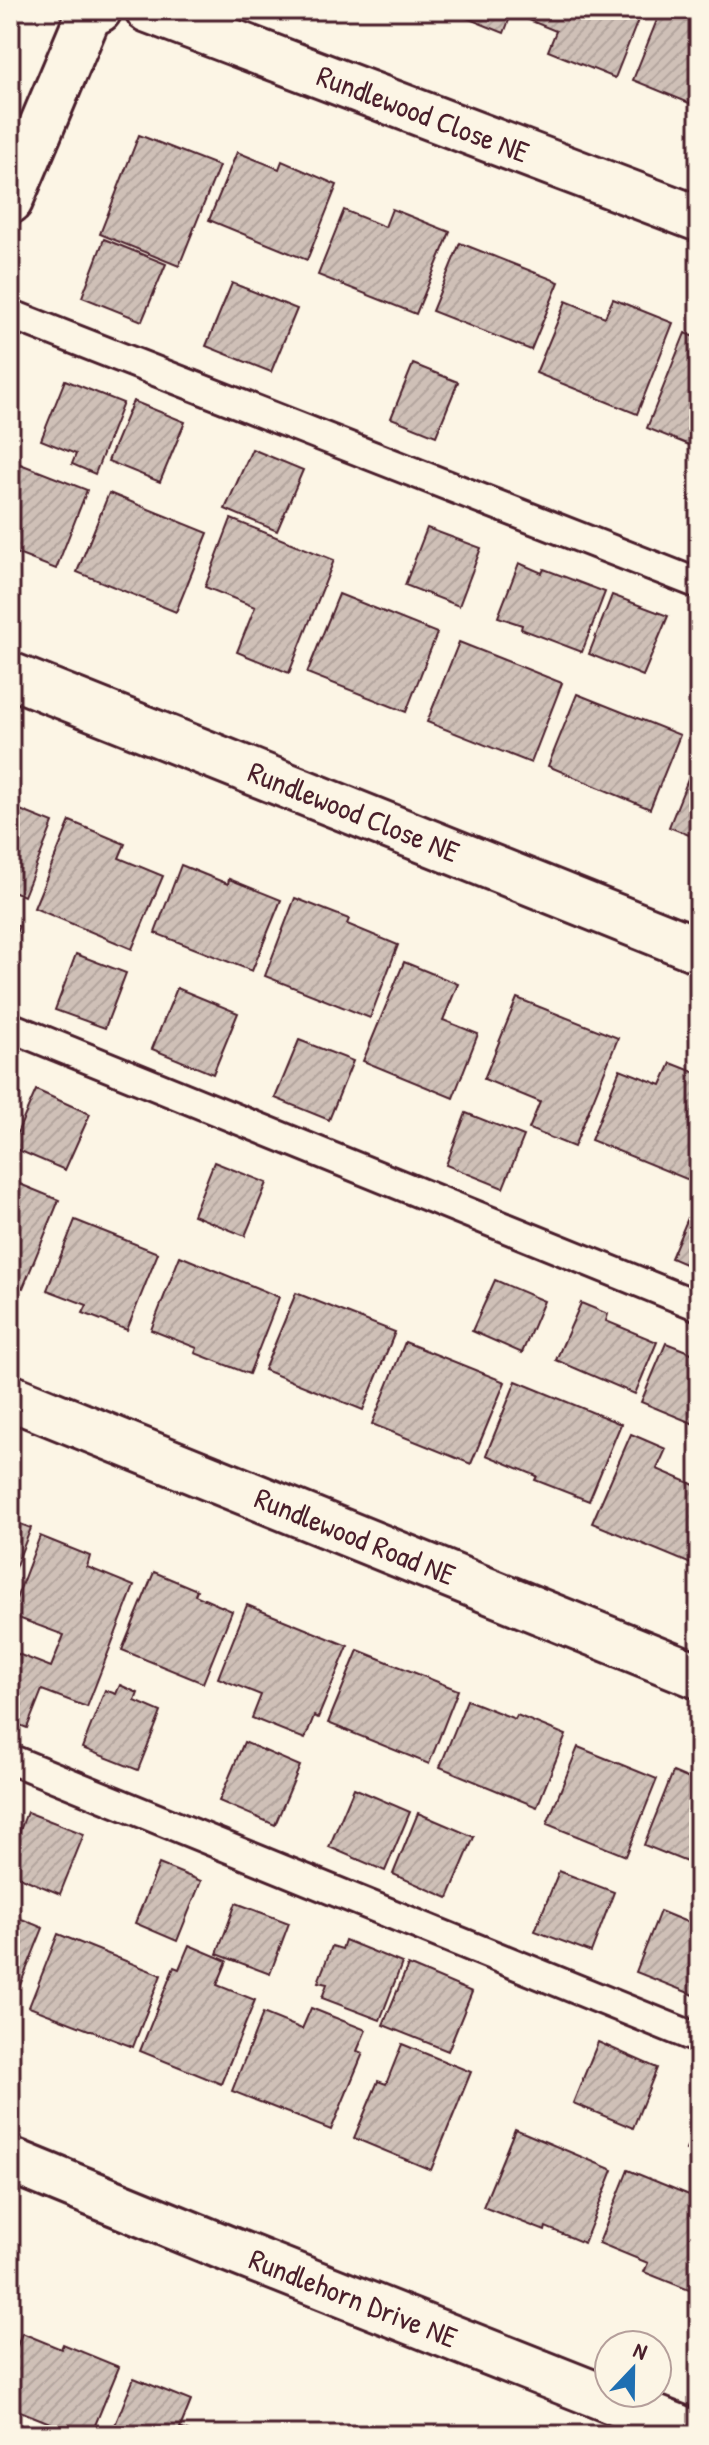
<svg xmlns="http://www.w3.org/2000/svg" width="709" height="2445" font-family="'Patrick Hand',sans-serif">
<style>
.building{fill:url(#building-hatch);stroke:#4a1f2b;stroke-width:2}
.lines{fill:none;stroke-linecap:round;stroke-linejoin:round}
.service-casing{stroke:#4a1f2b;stroke-width:34}
.minor-casing{stroke:#4a1f2b;stroke-width:50}
.tertiary-casing{stroke:#4a1f2b;stroke-width:50}
.service{stroke:#fcf5e5;stroke-width:28}
.minor{stroke:#fcf5e5;stroke-width:44}
.tertiary{stroke:#fcf5e5;stroke-width:44}
.labels{text-anchor:middle;stroke-width:6;stroke-linejoin:round;paint-order:stroke}
.street-label{font-size:30px;fill:#4a1f2b;stroke:#fcf5e5}
</style>
<defs>
<pattern id="building-hatch" width="6" height="6" patternUnits="userSpaceOnUse" patternTransform="scale(2)"><rect width="6" height="6" fill="#cfc0b7"/><path d="M-1 1l2-2M0 6l6-6M5 7l2-2" fill="none" stroke="#b3a59e"/></pattern>
</defs>
<rect width="100%" height="100%" fill="#fcf5e5"/>
<filter id="ink" filterUnits="userSpaceOnUse"><feTurbulence type="fractalNoise" baseFrequency=".0125" numOctaves="2"/><feDisplacementMap in="SourceGraphic" scale="16" xChannelSelector="R" yChannelSelector="G"/><feConvolveMatrix kernelMatrix="1 2 1 2 8 2 1 2 1" color-interpolation-filters="sRGB"/></filter>
<g filter="url(#ink)">
<g class="building">
<path d="M447,10H513L504,33Z"/>
<path d="M527,10H642L615,78L548,51L556,31L524,18Z"/>
<path d="M661,10H679L699,18V107L633,80Z"/>
<path d="M139,135L219,166L179,266L100,234Z"/>
<path d="M237,152L279,169L282,161L337,185L307,260L209,220Z"/>
<path d="M392,209L450,232L416,314L318,275L344,210L385,227Z"/>
<path d="M104,239L166,264L142,321L82,297Z"/>
<path d="M460,243L559,282L531,350L432,311Z"/>
<path d="M232,283L297,309L271,372L206,346Z"/>
<path d="M613,299L673,323L637,414L536,373L566,301L605,317Z"/>
<path d="M685,333L699,339V449L647,428Z"/>
<path d="M413,364L458,382L436,436L391,418Z"/>
<path d="M65,380L123,403L95,474L72,464L76,454L41,440Z"/>
<path d="M133,401L185,422L160,482L108,461Z"/>
<path d="M252,449L303,470L277,531L225,509Z"/>
<path d="M10,460L87,490L56,569L10,551Z"/>
<path d="M109,493L208,533L176,612L77,572Z"/>
<path d="M231,519L334,560L289,673L237,652L255,607L205,587Z"/>
<path d="M427,528L481,548L459,606L405,585Z"/>
<path d="M519,563L542,573L544,569L605,592L582,652L521,629L522,625L498,617Z"/>
<path d="M339,594L437,633L406,712L307,673Z"/>
<path d="M612,595L668,616L643,676L589,654Z"/>
<path d="M459,642L562,683L531,763L427,722Z"/>
<path d="M577,694L680,735L650,809L548,766Z"/>
<path d="M699,752V839L669,827Z"/>
<path d="M10,806L53,823L24,896L10,890Z"/>
<path d="M70,821L125,844L119,858L163,876L132,949L34,908Z"/>
<path d="M181,865L228,884L229,879L281,900L252,971L155,933Z"/>
<path d="M295,898L349,919L347,924L398,945L370,1018L265,976Z"/>
<path d="M10,923L19,926L10,948Z"/>
<path d="M76,954L126,973L105,1028L55,1010Z"/>
<path d="M404,962L458,984L443,1020L478,1034L453,1098L363,1061Z"/>
<path d="M177,988L238,1013L213,1074L152,1049Z"/>
<path d="M517,998L618,1038L574,1147L529,1129L540,1102L484,1079Z"/>
<path d="M299,1040L353,1061L329,1120L275,1098Z"/>
<path d="M671,1063L699,1074V1156L689,1180L591,1140L620,1069L661,1085Z"/>
<path d="M36,1090L90,1114L65,1170L11,1147Z"/>
<path d="M466,1113L524,1136L503,1188L446,1165Z"/>
<path d="M214,1162L267,1183L245,1236L193,1215Z"/>
<path d="M10,1180L59,1200L23,1288L10,1283Z"/>
<path d="M696,1199L699,1200V1270L671,1258Z"/>
<path d="M75,1220L158,1253L127,1330L83,1313L87,1305L47,1290Z"/>
<path d="M180,1256L279,1297L249,1374L195,1353L197,1348L151,1330Z"/>
<path d="M495,1280L544,1301L522,1353L472,1331Z"/>
<path d="M296,1293L395,1332L363,1410L264,1370Z"/>
<path d="M581,1303L608,1314L606,1321L657,1342L635,1394L556,1360Z"/>
<path d="M405,1342L505,1382L471,1464L372,1424Z"/>
<path d="M666,1343L699,1356V1426L641,1402Z"/>
<path d="M516,1381L621,1424L589,1501L535,1480L537,1476L486,1455Z"/>
<path d="M631,1434L666,1449L657,1469L699,1487V1544L691,1564L592,1523Z"/>
<path d="M10,1520L31,1528L10,1580Z"/>
<path d="M40,1536L90,1556L87,1567L134,1586L87,1707L42,1690L27,1728L10,1721V1651L51,1667L64,1635L10,1615Z"/>
<path d="M154,1572L197,1590L195,1595L232,1611L203,1683L122,1650Z"/>
<path d="M247,1605L348,1646L318,1718L314,1716L305,1739L252,1718L261,1695L218,1678Z"/>
<path d="M358,1650L458,1690L429,1764L328,1723Z"/>
<path d="M120,1685L138,1693L135,1701L161,1712L138,1770L82,1748L105,1690L116,1694Z"/>
<path d="M467,1700L515,1719L517,1715L566,1735L537,1807L440,1767Z"/>
<path d="M244,1742L300,1766L275,1825L219,1801Z"/>
<path d="M578,1747L657,1779L626,1856L547,1824Z"/>
<path d="M673,1772L699,1783V1867L644,1845Z"/>
<path d="M354,1788L410,1812L385,1871L329,1847Z"/>
<path d="M27,1812L84,1834L60,1894L10,1873V1856Z"/>
<path d="M418,1813L474,1837L448,1898L393,1874Z"/>
<path d="M159,1864L201,1881L177,1941L135,1923Z"/>
<path d="M559,1871L614,1892L591,1952L535,1931Z"/>
<path d="M236,1903L289,1923L270,1974L217,1954Z"/>
<path d="M660,1911L699,1927V1997L636,1972Z"/>
<path d="M10,1914L43,1928L14,2000L10,1998Z"/>
<path d="M58,1934L161,1975L133,2047L29,2007Z"/>
<path d="M345,1940L402,1963L380,2020L322,1998L327,1984L318,1982L332,1946L342,1949Z"/>
<path d="M189,1945L227,1961L217,1985L255,2000L221,2084L140,2051L174,1967L179,1969Z"/>
<path d="M408,1965L472,1992L448,2051L383,2025Z"/>
<path d="M311,2008L366,2030L357,2051L363,2053L331,2130L232,2091L263,2013L302,2029Z"/>
<path d="M598,2042L657,2068L633,2128L573,2103Z"/>
<path d="M402,2044L471,2072L431,2170L354,2138L378,2081L386,2084Z"/>
<path d="M699,2117V2155L686,2150Z"/>
<path d="M515,2129L613,2170L584,2243L546,2227L545,2231L483,2207Z"/>
<path d="M628,2170L699,2199V2280L694,2292L644,2272L648,2263L599,2243Z"/>
<path d="M22,2333L61,2349L63,2344L119,2367L91,2435H80L10,2407V2364Z"/>
<path d="M134,2378L191,2401L180,2428L197,2435H111Z"/>
</g>
<g class="lines">
<defs>
<g id="service">
<path d="M10,314L699,584"/>
<path d="M10,1027L699,1306"/>
<path d="M10,1759L699,2039"/>
</g>
<g id="minor">
<path id="s1" d="M148,10L699,219"/>
<path d="M10,201L89,14L99,10"/>
<path id="s2" d="M10,675L699,950"/>
<path id="s3" d="M10,1397L699,1676"/>
</g>
<g id="tertiary">
<path id="s4" d="M10,2160L223,2247L698,2435"/>
</g>
</defs>
<use href="#service" class="service-casing"/>
<use href="#minor" class="minor-casing"/>
<use href="#tertiary" class="tertiary-casing"/>
<use href="#service" class="service"/>
<use href="#minor" class="minor"/>
<use href="#tertiary" class="tertiary"/>
</g>
</g>
<g class="labels">
<g class="street-label">
<text dy="10" stroke="none"><textPath href="#s1" startOffset="294">Rundlewood Close NE</textPath></text>
<text dy="10" stroke="none"><textPath href="#s2" startOffset="370">Rundlewood Close NE</textPath></text>
<text dy="10" stroke="none"><textPath href="#s3" startOffset="372">Rundlewood Road NE</textPath></text>
<text dy="10" stroke="none"><textPath href="#s4" startOffset="370">Rundlehorn Drive NE</textPath></text>
</g>
</g>
<rect width="709" height="2445" fill="none" stroke="#fcf5e5" stroke-width="40"/>
<rect x="20" y="20" width="669" height="2405" fill="none" stroke="#4a1f2b" stroke-width="3" filter="url(#ink)"/>
<g transform="translate(633 2369) rotate(22)"><circle r="38" fill="#fcf5e5" stroke="#b59f9b" stroke-width="2"/>
<path d="M0-6L14 30L0 20L-14 30Z" fill="#1f6fb2"/>
<text y="-12" font-size="22" font-weight="bold" text-anchor="middle" fill="#4a1f2b">N</text>
</g>
</svg>
